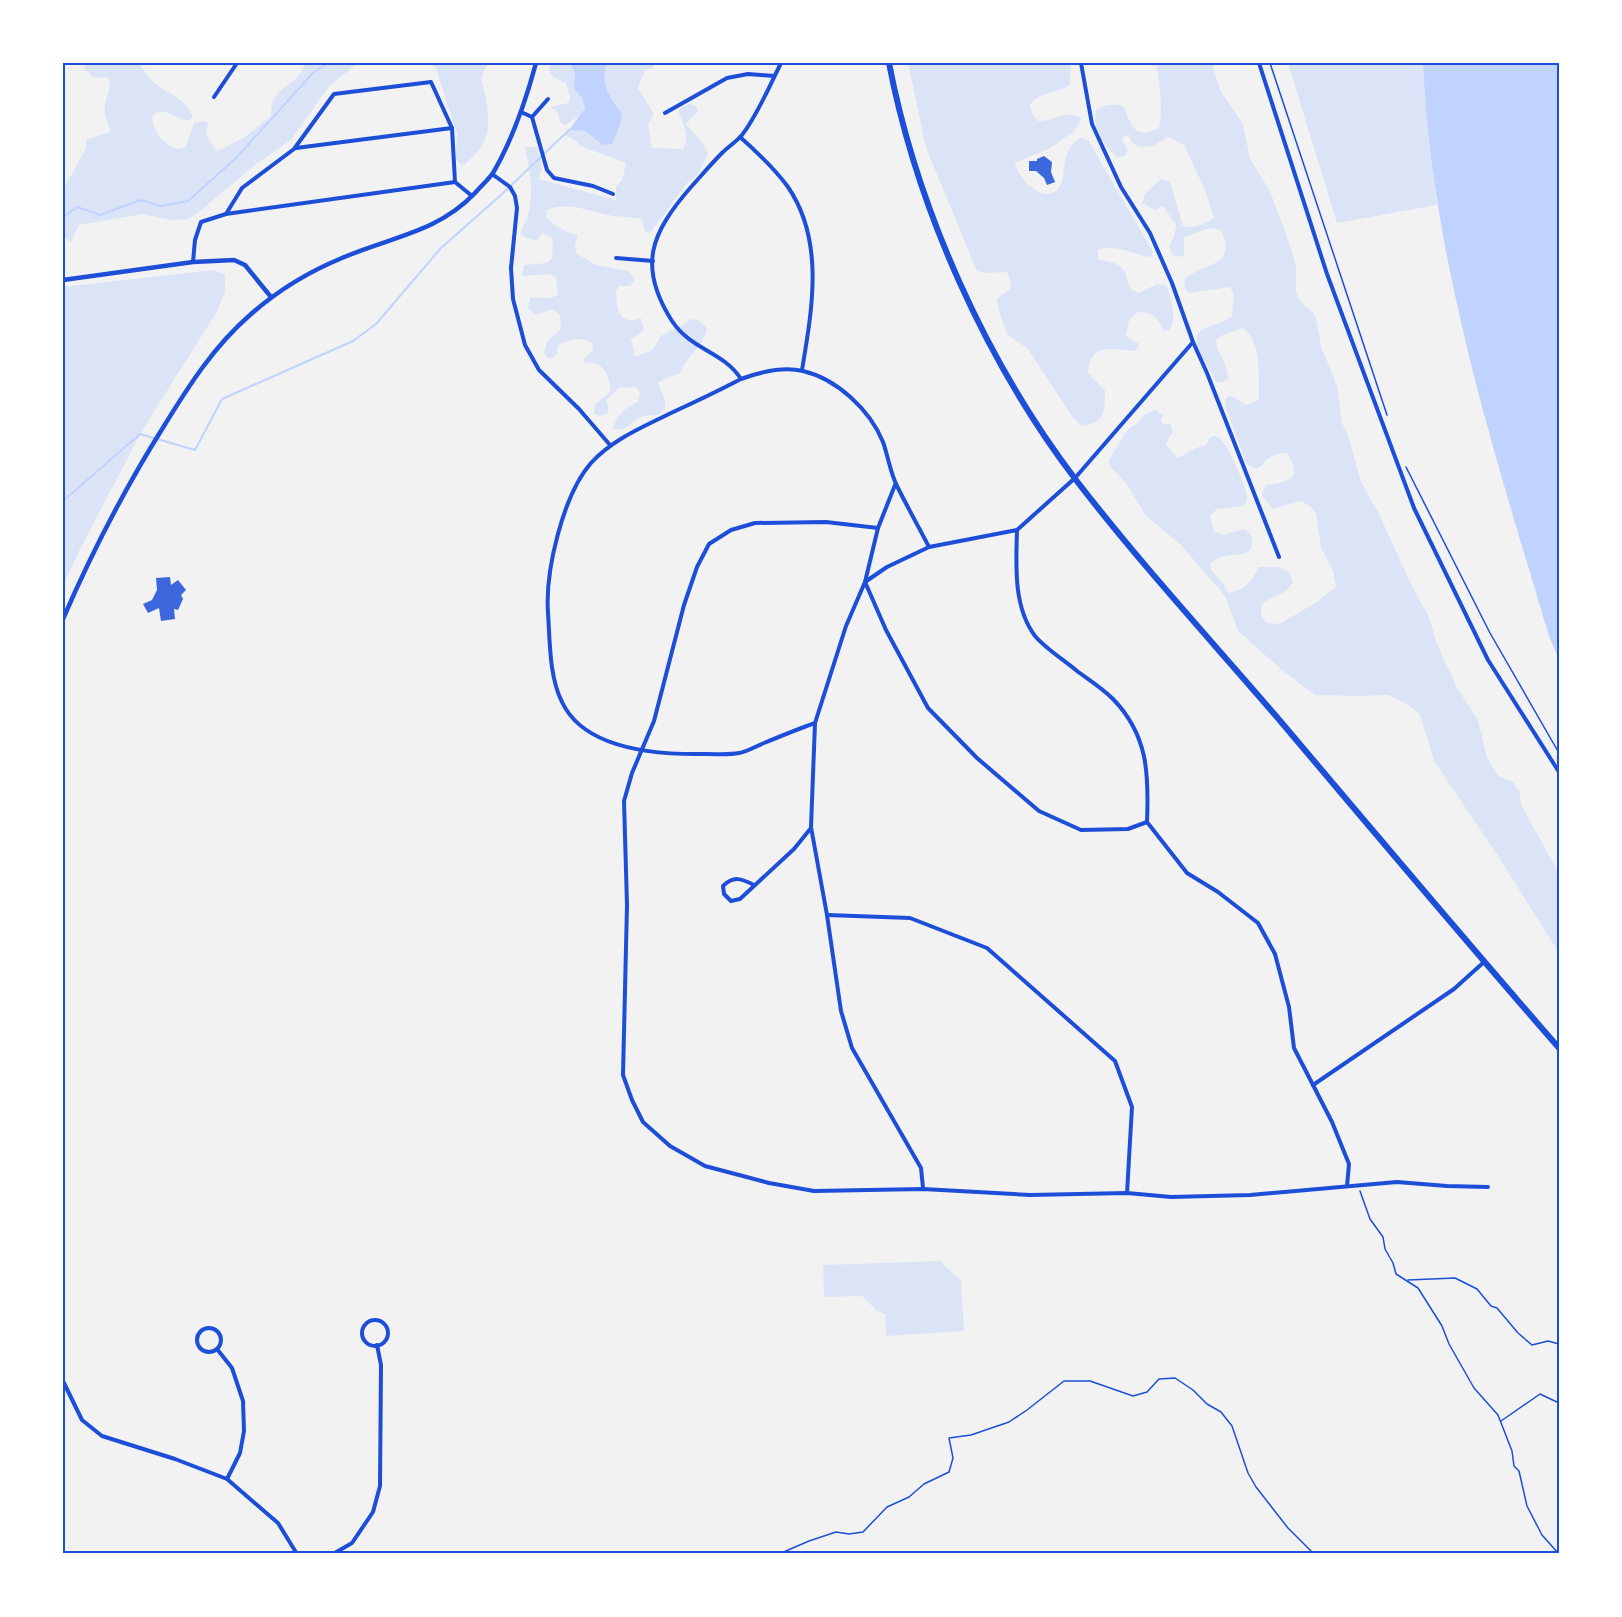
<svg xmlns="http://www.w3.org/2000/svg" width="1622" height="1617" font-family="Lato,sans-serif">
<style>
.green{fill:#dbe4f7}
.water{fill:#bfd3fe}
.lines{fill:none;stroke-linecap:round;stroke-linejoin:round}
.stream{stroke:#bfd3fe;stroke-width:2}
.building{fill:#3d67dc}
.path{stroke:#1d4ed8;stroke-width:1.5}
.minor{stroke:#1d4ed8;stroke-width:4}
.tertiary{stroke:#1d4ed8;stroke-width:4.5}
.trunk{stroke:#1d4ed8;stroke-width:6}
.neatline{fill:none;stroke:#1d4ed8;stroke-width:2}
</style>
<rect width="100%" height="100%" fill="#f2f2f2"/>
<g class="green">
<path d="M87,63H139C144,69 148,78 154,83C168,94 189,99 193,118L187,121L165,112H157L152,117C153,132 164,145 178,149L186,147L194,123L203,121L208,122L206,133L211,143L218,151L245,137L271,116C270,83 298,89 305,63H358L330,85L291,140L256,164L200,211L189,219L171,220L143,214L79,225L71,242L63,236V190L86,148V140L110,132C110,124 105,120 105,112C103,101 111,92 110,81L106,77C96,77 93,81 89,71L83,70Z"/>
<path d="M432,63H488C486,67 483,72 482,76C481,80 483,85 484,89C491,124 493,141 464,165L460,164L456,159L457,134L436,69Z"/>
<path d="M550,63H570L575,73L574,88L582,98L585,108L578,117L565,125L560,122L558,112L550,107L568,103L570,98L566,84C556,76 547,79 550,63Z"/>
<path d="M607,63H654V67L645,70L638,88L654,114L648,124L652,148L683,149C691,134 682,124 678,110L689,104L696,106L698,111L686,124L705,146L708,155L697,175L687,183L650,233L645,231L642,219C633,217 623,217 613,216C591,212 569,201 547,210L546,217C554,225 566,233 578,235L575,246L576,253L596,265L628,271L635,279L630,286H619L616,291C617,309 618,326 641,318L644,331L631,339L635,357L652,350L661,336L692,319L698,320L707,328C704,347 686,356 680,373L658,382L665,401V408L659,415C654,415 648,415 644,416C629,419 631,432 613,429C616,415 626,407 638,402L640,393L636,387L619,388L606,400L609,408L607,414L599,416L594,414L595,404L610,392C612,378 602,359 585,363L584,359L593,350L592,343C582,336 568,340 558,345L557,355L549,359L544,353C547,336 551,340 561,329L560,316L553,309L536,315L527,307L531,297L550,298L558,295L556,277L550,274L522,276L524,265L547,263L552,258L553,242L551,237L542,233L537,241L526,238L520,234C523,226 528,218 529,211C534,189 529,168 525,147H537L542,168L539,179L616,200V186L622,181L626,163L578,145V142L565,135L569,130L585,131L603,145L617,107C607,93 601,80 607,63Z"/>
<path d="M908,63H1071L1070,84C1058,95 1040,90 1030,105L1033,115L1038,121C1056,121 1069,108 1082,119L1074,131L1050,148L1015,163C1017,176 1040,203 1056,191C1070,180 1056,151 1081,138L1088,140L1152,250V257C1133,256 1120,243 1098,250V259C1106,262 1114,261 1121,267C1131,276 1122,287 1139,293L1157,284L1166,286C1172,300 1177,317 1169,331L1163,330C1156,315 1154,313 1137,312L1129,320L1126,336L1138,343L1139,347L1135,351C1114,350 1090,341 1088,373L1105,390C1105,411 1105,423 1082,426L1074,419L1028,349L1007,334L999,312L997,299L1010,289L1011,282L1007,272L988,273L977,271L926,148Z"/>
<path d="M1156,63H1212L1220,90L1243,124L1250,159L1270,191L1291,248L1296,266V292L1300,301L1313,313L1316,318L1321,346L1337,386L1342,423L1348,435L1361,482L1378,512L1412,586L1429,617L1437,644L1457,688L1478,720L1487,757L1498,776L1512,781L1520,793L1521,805L1559,873V953L1496,853L1434,761L1420,715L1409,705L1388,695L1358,696L1315,695L1282,670L1238,631L1226,598L1220,590L1180,544L1146,516L1126,483L1110,466L1109,460L1127,430L1137,423L1144,415L1155,410L1163,415L1161,420L1163,424H1170L1172,427V434L1169,437L1166,445L1178,458L1196,448L1206,445L1210,437C1215,436 1215,435 1219,438C1227,443 1248,489 1247,498C1247,500 1244,505 1243,506L1217,509L1210,516L1214,531L1222,535L1244,529L1251,534C1259,567 1224,545 1210,565C1213,578 1224,578 1228,593C1245,590 1251,582 1259,567H1278L1289,572L1293,582C1283,598 1272,594 1261,605V615L1267,623L1280,624L1318,601L1336,587L1333,571L1321,547L1316,513L1310,506L1300,501L1273,509L1262,496L1265,485C1288,482 1304,479 1287,453C1277,453 1266,457 1262,466L1255,469L1246,463L1225,405V400L1229,396L1234,397L1246,405L1259,400C1258,379 1263,340 1242,328L1223,335L1216,340C1216,353 1228,362 1228,379L1223,382H1216L1197,347V334C1209,323 1219,326 1232,316L1234,295L1230,287L1189,293L1185,288L1184,280C1203,261 1238,269 1221,230L1210,228L1184,237V254L1182,257L1172,255L1169,245L1174,237L1176,225L1163,206L1155,210L1142,203L1145,194L1161,179L1170,182L1183,226C1194,229 1205,224 1214,218L1205,190L1184,145L1168,137L1153,146L1139,147L1132,142L1130,137L1124,135L1122,139L1128,151L1125,156L1117,157C1104,146 1092,128 1096,110C1105,104 1112,104 1123,106C1133,127 1133,139 1159,128C1163,107 1160,84 1156,63Z"/>
<path d="M1288,63H1423L1425,97L1437,205L1337,223Z"/>
<path d="M213,270L225,274V292L216,313L143,429L80,549L63,586V287Z"/>
<path d="M940,1261L961,1281L964,1331L886,1336L885,1314L877,1311L862,1296L824,1297L823,1265Z"/>
</g>
<g class="water">
<path d="M570,63H607C600,82 609,98 622,113L620,125L612,144L603,145L585,131L569,130L585,108L582,98L574,89L575,73Z"/>
<path d="M1423,63H1559V660L1549,636C1493,449 1432,260 1423,63Z"/>
</g>
<g class="lines">
<g class="stream">
<path d="M63,217L77,207L100,215L141,200L160,206L188,201L236,158L313,73L328,63"/>
<path d="M63,501L140,434L195,450L222,399L353,341L376,324L441,248L501,195L569,130"/>
</g>
</g>
<g class="building">
<path d="M1044,156L1052,162L1051,172L1055,182L1047,185L1044,178L1036,171H1029V161H1037V159Z"/>
<path d="M170,577L171,585L178,580L186,590L181,595L183,599L178,610L174,609L175,619L161,621L159,608L148,613L143,604L152,600L157,590L156,578Z"/>
</g>
<g class="lines">
<g class="path">
<path d="M1270,63L1387,415"/>
<path d="M1406,467L1490,633L1559,753"/>
<path d="M1360,1191L1370,1219L1383,1237L1385,1249L1393,1263L1396,1274L1418,1288L1442,1326L1449,1344L1474,1388L1498,1415L1512,1451L1514,1466L1519,1471L1527,1506L1542,1535L1559,1554"/>
<path d="M1408,1280L1455,1278L1477,1289L1491,1306L1497,1308L1518,1333L1532,1345L1548,1341L1559,1344"/>
<path d="M1501,1421L1540,1394L1559,1403"/>
<path d="M779,1554L809,1541L836,1532L849,1534L863,1532L887,1507L909,1497L924,1484L949,1472L953,1458L949,1438L971,1435L1009,1422L1027,1410L1064,1381H1090L1133,1396L1147,1392L1159,1379L1175,1378L1193,1390L1207,1404L1221,1412L1232,1426L1248,1473L1256,1487L1288,1528L1314,1554"/>
</g>
<g class="minor">
<path d="M781,63C769,87 758,114 742,135C736,142 728,147 722,153C711,164 701,176 691,187C651,233 637,266 672,321C692,351 723,351 741,379C760,372 782,366 803,371C837,379 870,410 883,442C888,456 890,472 897,486C907,506 918,526 929,547"/>
<path d="M1081,63L1092,124L1121,187L1150,233L1172,283L1193,342L1207,373L1279,557"/>
<path d="M1259,63L1327,274L1414,508L1488,660L1559,772"/>
<path d="M214,97L237,63"/>
<path d="M521,112L532,117L547,170L554,178L593,186L613,194"/>
<path d="M665,113L727,78L748,74L774,76"/>
<path d="M532,117L548,99"/>
<path d="M740,137C757,152 774,168 788,187C825,241 812,310 802,370"/>
<path d="M296,148L452,128"/>
<path d="M492,174L510,187L515,196L517,208L511,268L513,299L525,345L539,370L579,409L610,445"/>
<path d="M226,214L242,188L294,149L334,94L431,82L452,128L455,182L472,196"/>
<path d="M616,258L653,261"/>
<path d="M193,262L195,240L201,222L226,214L455,182"/>
<path d="M741,379C718,391 695,402 671,413C643,427 613,439 591,463C563,495 545,571 548,613C550,641 549,676 562,702C585,751 661,755 707,754C718,754 729,755 739,753C747,752 756,746 764,743C781,736 798,729 815,723"/>
<path d="M895,485L878,528L865,582L886,630L928,708L977,758L1039,811L1081,830L1128,829L1147,822"/>
<path d="M878,528L826,522L755,523L731,530L709,544L697,567L684,605L654,721L632,773L624,801L627,905L623,1075L632,1100L643,1122L670,1146L705,1166L769,1183L814,1191L923,1189L1030,1195L1127,1193L1171,1197L1250,1195L1397,1182L1447,1186L1488,1187"/>
<path d="M1017,530C1016,564 1013,607 1035,636C1046,649 1064,660 1077,671C1089,680 1102,688 1113,699C1148,735 1149,774 1147,822L1187,873L1218,892L1258,923L1275,954L1289,1007L1294,1048L1332,1122L1349,1164L1347,1186"/>
<path d="M754,885C742,879 734,875 723,886L724,894L731,901L740,899L794,849L811,828"/>
<path d="M827,915L910,918L987,948L1115,1061L1132,1107L1127,1193"/>
<path d="M1313,1085L1454,989L1484,962"/>
<path d="M923,1188L921,1168L852,1048L841,1011L827,915L811,827L815,723L846,626L865,582L887,567L929,547L1017,530L1075,478L1193,342"/>
<circle cx="375" cy="1333" r="13"/>
<circle cx="209" cy="1340" r="12"/>
<path d="M217,1349L232,1368L243,1401L244,1431L240,1453L227,1479"/>
<path d="M63,1381L82,1420L102,1436L175,1459L227,1479L278,1523L297,1554"/>
<path d="M333,1554L352,1543L373,1512L380,1486L381,1365L377,1345"/>
</g>
<g class="tertiary">
<path d="M63,280L193,262L234,260L245,265L271,297"/>
<path d="M63,619C92,552 125,488 164,426C188,387 214,346 250,315C277,291 308,272 342,258C390,237 437,233 475,193C481,186 488,180 493,173C513,139 526,100 536,63"/>
</g>
<path class="trunk" d="M889,63C917,208 986,362 1076,480C1139,562 1209,638 1276,716C1370,827 1463,938 1559,1048"/>
</g>
<rect width="1622" height="1617" fill="none" stroke="#ffffff" stroke-width="129"/>
<rect x="64" y="64" width="1494" height="1488" class="neatline"/>
</svg>
